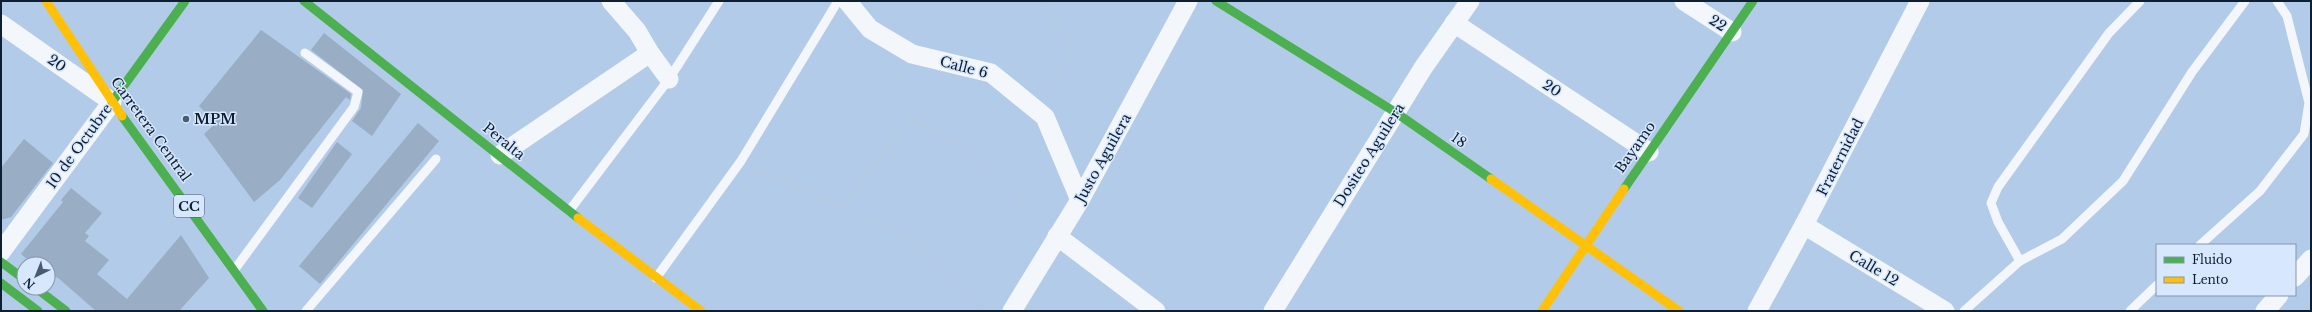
<svg xmlns="http://www.w3.org/2000/svg" width="2312" height="312" font-family="'Libre Baskerville',serif">
<style>
.building{fill:#99adc4}
.lines{fill:none;stroke-linecap:round;stroke-linejoin:round}
.path{stroke:#bfc7cf;stroke-width:2.5;stroke-dasharray:1 3;stroke-linecap:butt}
.lane{stroke:#f3f7fc;stroke-width:9}
.street{stroke:#f3f7fc;stroke-width:19}
.fast{stroke:#4caf50;stroke-width:9}
.slow{stroke:#ffc107;stroke-width:9}
.poi-dot{fill:#475b72;stroke:#d6e7fe;stroke-width:1.5}
.labels{text-anchor:middle;stroke-width:3;stroke-linejoin:round;paint-order:stroke}
.shield{fill:#d6e7fe;stroke:#4a5b6f;stroke-width:1}
.shield-label{font-size:13px;font-weight:bold;fill:#0e1f32}
.street-label{font-size:14px;fill:#0e1f32;stroke:#d6e7fe}
.poi-label{font-size:14px;font-weight:bold;fill:#0e1f32;stroke:#d6e7fe;text-anchor:start}
</style>
<rect width="100%" height="100%" fill="#b2cbe8"/>
<g class="building">
<path d="M261,30L351,94L350,100L346,97L280,180L254,202L204,134L216,123L199,106Z"/>
<path d="M324,33L401,94L372,136L352,121L361,108L363,90L311,50Z"/>
<path d="M418,123L439,141L320,284L299,266Z"/>
<path d="M24,139L53,163L11,217L1,220V168Z"/>
<path d="M337,142L352,154L312,208L298,198Z"/>
<path d="M71,188L102,213L85,233L89,236L85,241L109,260L97,274L127,299L181,235L209,278L179,311H96L57,277L56,278L48,272V264H33L21,254L63,202L61,200Z"/>
</g>
<g class="lines">
<g class="path">
<path d="M1041,93L1076,48L1064,35L1044,1"/>
<path d="M751,166L912,238L985,311"/>
<path d="M843,206L910,117L980,158L1046,224"/>
</g>
<g class="lane">
<path d="M569,211L669,79L719,1"/>
<path d="M2200,245L2260,191L2304,134L2309,103L2287,16L2277,1"/>
<path d="M2020,261L1998,222L1991,203L1998,187L2109,33L2140,1"/>
<path d="M235,269L354,107L358,92L305,53"/>
<path d="M656,278L741,161L838,1"/>
<path d="M306,311L436,159"/>
<path d="M1964,311L2020,261L2062,239L2123,181L2192,72L2245,1"/>
<path d="M2130,311L2157,285"/>
</g>
<g class="street">
<path d="M611,1L637,31L650,53L669,79"/>
<path d="M847,1L870,29L912,54L991,73L1045,117L1080,200"/>
<path d="M1684,1L1732,32"/>
<path d="M1454,23L1649,152"/>
<path d="M1,24L112,102L1,252"/>
<path d="M500,155L650,53"/>
<path d="M1804,225L1945,311"/>
<path d="M1057,236L1156,311"/>
<path d="M2295,277L2311,259"/>
<path d="M1012,311L1080,200L1188,1"/>
<path d="M1273,311L1423,68L1470,1"/>
<path d="M1757,311L1804,225L1920,1"/>
<path d="M2265,311L2279,295"/>
</g>
<g class="fast">
<path d="M304,1L578,218"/>
<path d="M1216,1L1395,112L1491,179"/>
<path d="M112,102L185,1"/>
<path d="M122,116L263,311"/>
<path d="M1624,189L1753,1"/>
<path d="M1,262L24,279"/>
<path d="M1,283L38,311"/>
<path d="M36,288L66,311"/>
</g>
<g class="slow">
<path d="M46,1L122,116"/>
<path d="M1491,179L1679,311"/>
<path d="M578,218L701,311"/>
<path d="M1542,311L1624,189"/>
</g>
</g>
<circle class="poi-dot" cx="186" cy="119" r="4"/>
<g class="labels">
<rect class="shield" x="174" y="195" width="30" height="22" rx="3"/>
<g class="shield-label">
<text x="189" y="211">CC</text>
</g>
<g class="street-label">
<text transform="translate(1718 23) rotate(33)" y="5">22</text>
<text transform="translate(57 63) rotate(35)" y="5">20</text>
<text transform="translate(964 67) rotate(15)" y="5">Calle 6</text>
<text transform="translate(1552 88) rotate(34)" y="5">20</text>
<text transform="translate(151 129) rotate(54)" y="5">Carretera Central</text>
<text transform="translate(1459 140) rotate(35)" y="5">18</text>
<text transform="translate(504 141) rotate(39)" y="5">Peralta</text>
<text transform="translate(79 146) rotate(-54)" y="5">10 de Octubre</text>
<text transform="translate(1635 147) rotate(-55)" y="5">Bayamo</text>
<text transform="translate(1369 155) rotate(-58)" y="5">Dositeo Aguilera</text>
<text transform="translate(1840 157) rotate(-63)" y="5">Fraternidad</text>
<text transform="translate(1103 158) rotate(-61)" y="5">Justo Aguilera</text>
<text transform="translate(1874 268) rotate(31)" y="5">Calle 12</text>
</g>
<g class="poi-label">
<text x="194" y="124">MPM</text>
</g>
</g>
<rect width="2312" height="312" fill="none" stroke="#0e1f32" stroke-width="4"/>
<rect x="2156" y="244" width="140" height="52" fill="#d6e7fe" stroke="#8697ac"/>
<rect x="2164" y="257" width="20" height="6" fill="#4caf50" stroke="#8697ac"/>
<text x="2192" y="264" font-size="12" fill="#0e1f32">Fluido</text>
<rect x="2164" y="277" width="20" height="6" fill="#ffc107" stroke="#8697ac"/>
<text x="2192" y="284" font-size="12" fill="#0e1f32">Lento</text>
<g transform="translate(36 276) rotate(223)"><circle r="19" fill="#d6e7fe" stroke="#8697ac"/>
<path d="M0-3L7 15L0 10L-7 15Z" fill="#475b72"/>
<text y="-6" font-size="11" font-weight="bold" text-anchor="middle" fill="#0e1f32">N</text>
</g>
</svg>
